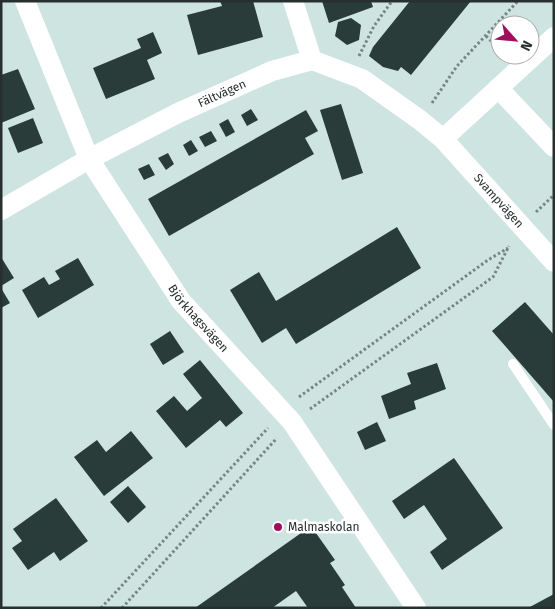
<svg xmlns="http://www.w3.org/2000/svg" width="555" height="609" font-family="'Fira Sans',sans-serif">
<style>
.building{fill:#293c39}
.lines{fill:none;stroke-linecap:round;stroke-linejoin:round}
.path{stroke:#778683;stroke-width:3;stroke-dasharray:2.5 2.5;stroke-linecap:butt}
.service{stroke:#fff;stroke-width:10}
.minor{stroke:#fff;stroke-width:20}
.poi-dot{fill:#9e105d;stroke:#fff;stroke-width:2}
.labels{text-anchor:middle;stroke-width:5;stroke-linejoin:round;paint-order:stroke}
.street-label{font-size:12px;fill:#27302e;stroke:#fff}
.poi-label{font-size:12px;fill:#27302e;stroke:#fff;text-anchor:start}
</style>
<rect width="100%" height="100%" fill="#cde4e0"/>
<g class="building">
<path d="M220,1H253L263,37L198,55L187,15L222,6Z"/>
<path d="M322,1H371L373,7L329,23Z"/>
<path d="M410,1H471L411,75L401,67L398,71L383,67L369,56L373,47Z"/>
<path d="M351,18L361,25L359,40L347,45L335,36L338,22Z"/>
<path d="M153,32L162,53L147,60L155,79L106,99L93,68L141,48L137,39Z"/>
<path d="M18,69L35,109L1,123V75Z"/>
<path d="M341,104L363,173L342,180L320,110Z"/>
<path d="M251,109L258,120L247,126L241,115Z"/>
<path d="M306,110L318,131L305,138L314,154L169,236L148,199Z"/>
<path d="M33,118L43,143L18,153L8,128Z"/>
<path d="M228,119L235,132L226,137L219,124Z"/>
<path d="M211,131L217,141L205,147L199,137Z"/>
<path d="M191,140L198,151L189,156L183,145Z"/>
<path d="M168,153L174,164L166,170L158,158Z"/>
<path d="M149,164L155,175L144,180L138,169Z"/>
<path d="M397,227L421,268L296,344L286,328L262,343L230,290L259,272L276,301Z"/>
<path d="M1,257L14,278L1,286Z"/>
<path d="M78,258L94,285L38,318L22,290L44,277L49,285L60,279L55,271Z"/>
<path d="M1,288L10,303L1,308Z"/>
<path d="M525,302L554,335V402L492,331Z"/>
<path d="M170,331L184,352L163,365L150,344Z"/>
<path d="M200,360L243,413L226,427L220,420L186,448L156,411L174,396L187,411L202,398L183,374Z"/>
<path d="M437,363L446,389L414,401L416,409L389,419L381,396L411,384L407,373Z"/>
<path d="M377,422L386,441L365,450L357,432Z"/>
<path d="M131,431L153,458L104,496L74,457L97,440L106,452Z"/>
<path d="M454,458L503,528L442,570L430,552L447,539L424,505L404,519L392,501Z"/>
<path d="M128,486L146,507L128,523L110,502Z"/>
<path d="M56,498L88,541L60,561L54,552L28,570L12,548L22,541L13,529Z"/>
<path d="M311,526L335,560L330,563L345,585L342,587L356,608H308L296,591L272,608H195Z"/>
<path d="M554,594V608H528Z"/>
</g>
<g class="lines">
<g class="path">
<path d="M486,36L500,50"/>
<path d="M359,56L374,26L392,1"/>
<path d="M432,103L457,66L518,1"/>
<path d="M536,212L554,195"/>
<path d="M299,397L488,260L508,248"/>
<path d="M310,409L493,277L509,246"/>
<path d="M101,608L268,428"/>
<path d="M122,608L277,438"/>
</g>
<path class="service" d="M513,364L554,425"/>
<g class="minor">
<path id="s1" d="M25,1L89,159L181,301L292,422L416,608"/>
<path d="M293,1L312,60"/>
<path d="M498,88L554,147"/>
<path d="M443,139L554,37"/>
<path id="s2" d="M1,210L89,159L178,113L272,71L312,60L362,79L420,120L443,139L554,262"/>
</g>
</g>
<circle class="poi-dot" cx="278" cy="527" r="5"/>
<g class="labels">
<g class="street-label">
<text dy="4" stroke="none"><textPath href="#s2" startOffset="250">Fältvägen</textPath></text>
<text dy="4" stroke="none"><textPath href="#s2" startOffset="584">Svampvägen</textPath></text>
<text dy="4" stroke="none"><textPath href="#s1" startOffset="364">Björkhagsvägen</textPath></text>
</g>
<g class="poi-label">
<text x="288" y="531">Malmaskolan</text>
</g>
</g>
<rect width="555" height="609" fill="none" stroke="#27302e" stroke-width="5"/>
<g transform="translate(515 40) rotate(117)"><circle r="24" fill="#ffffff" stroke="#a9acab"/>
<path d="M0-4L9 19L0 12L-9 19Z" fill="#9e105d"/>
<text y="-8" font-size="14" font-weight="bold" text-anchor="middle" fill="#27302e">N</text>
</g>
</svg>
